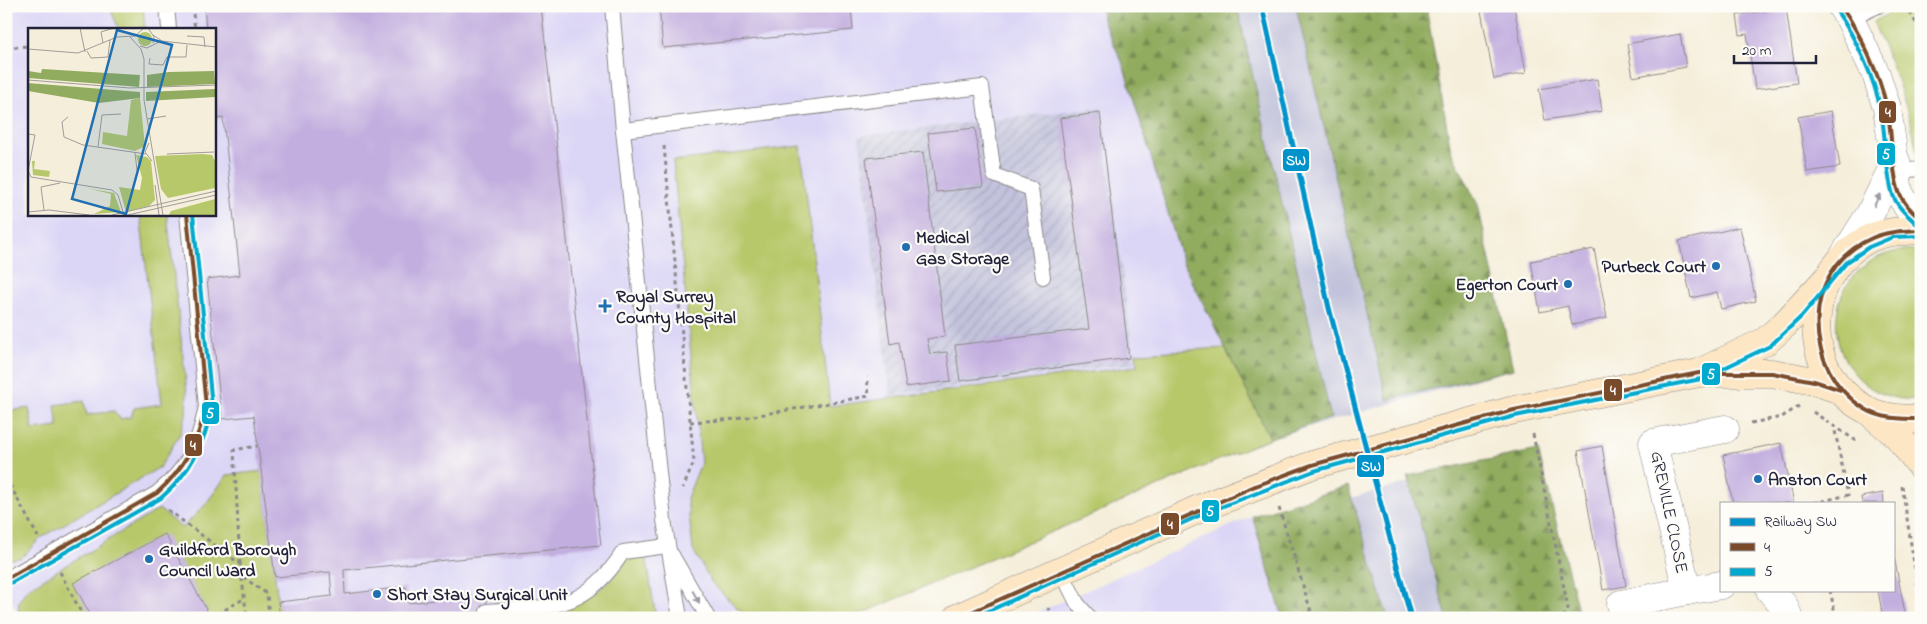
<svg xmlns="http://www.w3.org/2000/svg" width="1927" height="624" font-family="'Indie Flower',sans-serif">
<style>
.built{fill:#dcd6f6;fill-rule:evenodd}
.industrial{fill:url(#industrial-furrows)}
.railway{fill:#c2c2dc}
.grass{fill:#b7c86b;stroke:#6c7553}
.forest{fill:url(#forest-firs);stroke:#5a674d}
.building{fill:#c2aedf}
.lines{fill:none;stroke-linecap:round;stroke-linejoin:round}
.lane-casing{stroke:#8c888a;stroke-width:16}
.street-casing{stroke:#8c888a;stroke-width:29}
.secondary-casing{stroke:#8c888a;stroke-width:29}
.path{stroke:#8c888a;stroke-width:3;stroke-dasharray:4 4;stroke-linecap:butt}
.lane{stroke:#fff;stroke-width:14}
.street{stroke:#fff;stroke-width:28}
.secondary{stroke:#fce6c4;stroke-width:28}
.bus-1-casing{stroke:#fdfcf7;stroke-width:8}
.bus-2-casing{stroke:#fdfcf7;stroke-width:8}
.bus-1{stroke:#7a4b2a;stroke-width:4}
.bus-2{stroke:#00a9ce;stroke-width:4}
.rail-1-casing{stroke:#fdfcf7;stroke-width:9}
.rail-1{stroke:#0092cb;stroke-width:5}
.oneway{fill:#9c9ca7}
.poi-dot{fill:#1f6fb2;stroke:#fdfcf7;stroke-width:2}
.labels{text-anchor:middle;stroke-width:4.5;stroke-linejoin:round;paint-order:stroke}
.poi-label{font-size:18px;font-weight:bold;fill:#22223b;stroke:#fdfcf7;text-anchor:start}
.street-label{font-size:18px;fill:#22223b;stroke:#fdfcf7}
.inset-road{fill:none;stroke:#a19c9a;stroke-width:1}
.view{fill:#1f6fb2;fill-opacity:0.15;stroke:#1f6fb2;stroke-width:2.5}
.inset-edge{fill:none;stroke:#22223b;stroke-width:2.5}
.line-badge{stroke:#fdfcf7;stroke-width:2}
.badge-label{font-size:14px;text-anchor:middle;font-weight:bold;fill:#fff}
</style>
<defs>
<pattern id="industrial-furrows" width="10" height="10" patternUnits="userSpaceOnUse" patternTransform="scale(1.25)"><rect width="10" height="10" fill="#c2c2dc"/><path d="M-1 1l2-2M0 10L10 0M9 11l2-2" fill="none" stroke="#a6a6be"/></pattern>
<pattern id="forest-firs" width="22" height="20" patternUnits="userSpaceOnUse" patternTransform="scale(1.25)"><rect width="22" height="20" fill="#91ac5f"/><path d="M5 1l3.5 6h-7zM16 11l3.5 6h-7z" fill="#768c50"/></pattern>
</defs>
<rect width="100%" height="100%" fill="#fdfcf7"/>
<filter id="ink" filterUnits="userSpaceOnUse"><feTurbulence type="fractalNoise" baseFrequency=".02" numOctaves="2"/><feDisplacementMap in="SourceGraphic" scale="10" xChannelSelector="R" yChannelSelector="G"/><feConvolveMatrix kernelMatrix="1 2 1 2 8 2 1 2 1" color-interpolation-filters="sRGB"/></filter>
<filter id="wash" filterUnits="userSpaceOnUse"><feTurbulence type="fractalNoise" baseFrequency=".0096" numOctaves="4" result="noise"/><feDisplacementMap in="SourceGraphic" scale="20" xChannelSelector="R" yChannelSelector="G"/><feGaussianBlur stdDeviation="1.12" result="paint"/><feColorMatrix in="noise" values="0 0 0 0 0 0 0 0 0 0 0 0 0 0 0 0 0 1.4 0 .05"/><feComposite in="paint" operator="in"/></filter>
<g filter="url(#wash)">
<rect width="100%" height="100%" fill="#f5eeda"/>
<g class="built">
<path d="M6,6H1101L1103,20L1123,64L1183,263L1270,438L852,618H752L737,608L709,618H21L6,591ZM29,29H214V214H29Z"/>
<path d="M1252,516L1283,618H1025Z"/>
</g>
<path class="industrial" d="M1101,107L1134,363L890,395L859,136Z"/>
<g class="railway">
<path d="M1101,6H1426L1451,151L1478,205L1513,369L1270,438L1183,263L1123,64L1103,20Z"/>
<path d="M1516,454L1556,618H1357L1320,506Z"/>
</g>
<g class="grass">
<path d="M109,6H143L145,28L119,29Z"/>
<path d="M1903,6L1921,30V157L1918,158C1910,109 1893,67 1873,22Z"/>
<path d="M801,146L830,406L1137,366L1136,353L1225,348L1270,438L852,618H752L737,608L712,583L693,550L687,498L701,463L673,161Z"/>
<path d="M140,214H167L187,393L186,414L180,434L160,467L41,538L21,558L6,560V395L9,411L29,408L33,430L58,427L55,405L84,401L87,415L114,411L120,419L131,417L134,408L162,404Z"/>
<path d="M1916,250L1921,251V399C1906,401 1890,398 1876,391C1817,358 1825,269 1893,252C1900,250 1908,251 1916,250Z"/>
<path d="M262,471L280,618H18L19,601L27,589L159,509L182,528L205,505L227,475Z"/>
<path d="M646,555L656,618H529C575,609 601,597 628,557Z"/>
</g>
<g class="forest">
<path d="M1101,6H1237L1331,418L1270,438L1183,263L1123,64L1103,20Z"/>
<path d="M1296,6H1426L1451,151L1478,205L1513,369L1387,400Z"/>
<path d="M1538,450L1580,618H1447L1407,476Z"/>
<path d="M1348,486L1388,618H1283L1252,516Z"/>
</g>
<g id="blocks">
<g class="building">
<path d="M204,6H541L601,545L344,570L345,594L406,587L408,603L486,594L488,618H280L278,602L332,596L330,572L275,577L254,416L222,419L207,279L240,275L223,118L216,119L214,29H206Z"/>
<path d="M659,6H851L853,30L663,48Z"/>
<path d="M1507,6H1514L1526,73L1494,79L1481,11Z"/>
<path d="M1786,8L1797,83L1755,89L1747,34L1740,35L1737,15Z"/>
<path d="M1680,34L1686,67L1633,77L1627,44Z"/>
<path d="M1597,79L1602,111L1545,120L1539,89Z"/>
<path d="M1831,111L1840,167L1807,172L1798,117Z"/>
<path d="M1100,113L1129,358L960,381L955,345L1089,329L1060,118Z"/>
<path d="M975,128L983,187L936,192L928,133Z"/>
<path d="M923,152L945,336L927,339L930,354L947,352L951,381L906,387L899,342L890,344L866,158Z"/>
<path d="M1740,227L1756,301L1721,309L1717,292L1691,298L1679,241Z"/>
<path d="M1594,249L1607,318L1572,325L1568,306L1540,312L1531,261Z"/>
<path d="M1781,443L1794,503H1733L1723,455Z"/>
<path d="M1602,446L1626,586L1603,590L1578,451Z"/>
<path d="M1883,493L1884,503H1862L1861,497Z"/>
<path d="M165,534L211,618H92L73,583Z"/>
<path d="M1893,556H1894L1906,618H1883L1878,590H1893Z"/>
<path d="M1617,614L1618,618H1577V616Z"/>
</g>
</g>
</g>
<g filter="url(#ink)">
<use href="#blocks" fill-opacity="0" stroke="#8c888a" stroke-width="1"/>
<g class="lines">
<defs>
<g id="lane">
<path d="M167,6L169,29"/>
<path d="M612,6L623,130L664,520L680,618"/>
<path d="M1850,19L1878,6"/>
<path d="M623,130L982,87L994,175L1031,189L1043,277"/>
<path d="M1896,161L1909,170L1921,169"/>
<path d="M672,555L708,618"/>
<path d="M1061,571L1077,603L1090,618"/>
<path d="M6,579L157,493C189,467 198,446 206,406L187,214"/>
<path d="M487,611C552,607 585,611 623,552L667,546"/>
</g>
<g id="street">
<path d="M1841,6L1850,19L1876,74L1887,108L1899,193L1909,209L1921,219"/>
<path d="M1843,257L1870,214L1896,161"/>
<path d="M1721,585L1687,591L1653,443L1725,429"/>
<path d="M1770,590L1784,606L1789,618"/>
<path d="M1621,604L1687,591"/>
</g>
<g id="secondary">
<path d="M1921,230C1902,231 1882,231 1865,241C1801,277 1799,373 1865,409C1882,418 1901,419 1921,419"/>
<path d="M1705,373H1772L1814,381L1841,390"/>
<path d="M1872,414L1898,436L1921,466"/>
<path d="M957,618L1201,508L1312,465L1514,410L1699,373L1766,341L1785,324L1827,279"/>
</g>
</defs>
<use href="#lane" class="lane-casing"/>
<use href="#street" class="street-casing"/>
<use href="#secondary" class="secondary-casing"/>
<g class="path">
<path d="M192,6L195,29"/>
<path d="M1905,6L1921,30"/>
<path d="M6,48L29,46"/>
<path d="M664,146L694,462L683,488"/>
<path d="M1813,412L1858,442"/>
<path d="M690,422L736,419L869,396L867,377"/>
<path d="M1751,423L1782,417L1799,406"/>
<path d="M1533,434L1568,608L1563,618"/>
<path d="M6,478L38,537"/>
<path d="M1902,486L1917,583H1921"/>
<path d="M1814,503L1848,495L1834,426"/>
<path d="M1279,508L1313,618"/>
<path d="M168,510L240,564L247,618"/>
<path d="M240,564L234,450L257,446"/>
<path d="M60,572L84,618"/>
<path d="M243,577L267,594L269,618"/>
<path d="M1830,590L1836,618"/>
<path d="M211,618L245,598"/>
<path d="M1045,618L1049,608"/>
</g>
<use href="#lane" class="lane"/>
<use href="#street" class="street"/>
<use href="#secondary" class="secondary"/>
<defs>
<g id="bus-1">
<path d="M1841,6C1861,35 1879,73 1887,108C1893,135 1890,166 1899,192C1903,203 1912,212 1921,219"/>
<path d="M1921,230C1904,231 1887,231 1872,238C1800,269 1801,370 1865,409C1881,419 1902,419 1921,419"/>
<path d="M6,579L157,493C185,468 198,442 206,406L187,214"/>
<path d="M958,618L1255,486L1312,465L1514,410L1699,373H1772L1814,381L1841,390"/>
</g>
<g id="bus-2">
<path d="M1836,10C1856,38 1874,77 1881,111C1886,137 1885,170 1893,195C1897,207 1908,216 1917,224"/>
<path d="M9,584L161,498C190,473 205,444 212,406L193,214"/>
<path d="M973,618L1203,514L1314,471L1515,416L1701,379L1770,346L1802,316L1847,262L1869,247L1893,237L1921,236"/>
</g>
</defs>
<use href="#bus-1" class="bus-1-casing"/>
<use href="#bus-2" class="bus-2-casing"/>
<use href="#bus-1" class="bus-1"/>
<use href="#bus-2" class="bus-2"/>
<defs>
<path id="rail-1" d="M1262,6L1329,308L1411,618"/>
</defs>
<use href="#rail-1" class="rail-1-casing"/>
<use href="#rail-1" class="rail-1"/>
</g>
<defs><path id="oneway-solid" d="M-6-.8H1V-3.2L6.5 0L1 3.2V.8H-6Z" transform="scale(1.25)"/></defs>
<g class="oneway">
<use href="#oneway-solid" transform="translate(1877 200) rotate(-64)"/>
<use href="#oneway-solid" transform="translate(696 597) rotate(61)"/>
</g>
</g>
<g class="poi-dot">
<circle cx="906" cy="247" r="5"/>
<circle cx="1716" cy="266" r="5"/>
<circle cx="1568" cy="284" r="5"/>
<path d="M602.5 298.5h5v5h5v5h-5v5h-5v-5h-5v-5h5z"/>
<circle cx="1758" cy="479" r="5"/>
<circle cx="149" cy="559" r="5"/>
<circle cx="377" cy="594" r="5"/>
</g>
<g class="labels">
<g class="poi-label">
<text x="916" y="243">Medical<tspan x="916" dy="21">Gas Storage</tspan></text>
<text x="1706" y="272" text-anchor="end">Purbeck Court</text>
<text x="1558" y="290" text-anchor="end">Egerton Court</text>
<text x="616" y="302">Royal Surrey<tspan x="616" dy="21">County Hospital</tspan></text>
<text x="1768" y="485">Anston Court</text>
<text x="159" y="555">Guildford Borough<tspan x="159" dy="21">Council Ward</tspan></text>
<text x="387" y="600">Short Stay Surgical Unit</text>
</g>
<g class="street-label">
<text transform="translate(1670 512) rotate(78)" y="6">GREVILLE CLOSE</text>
</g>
</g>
<g transform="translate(28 28)">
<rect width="188" height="188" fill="#f5eeda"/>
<path d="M110 11a7 7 0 1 1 14 0a7 7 0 1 1-14 0ZM112,70L117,118L107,123L74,116L75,104L99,108L103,72ZM108,127L119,129L123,133L127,172L121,178L98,184L91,159L112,162L114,150ZM4,133H7L6,141L22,143L21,149L5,147ZM59,160L86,165L93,184L66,186L82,178L83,166Z" fill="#b7c86b"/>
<path d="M14,41L112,47L111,59L0,50V43L13,45ZM141,44L186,43L187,56L119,59V47ZM0,55L112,64V70L71,75L0,63ZM187,61V69L118,73V64Z" fill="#91ac5f"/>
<path d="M174,126L184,127L187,133V160L140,170L133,161L127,128ZM187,171V187H141L143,183Z" fill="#b7c86b"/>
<path class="inset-road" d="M52,0L57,24M120,0L126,9L125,15M125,7L134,13L188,19M159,8L176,9L177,19M102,9L113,21L116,31V72L135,187M75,15L73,4L86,0M112,18L119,20L133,13M0,21L50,25L89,9L107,8L116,0M59,23L63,30L80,29L82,12M122,30L121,36L135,37L139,29H158L159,17M0,52L102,60L188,57M40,89L34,94L36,109L55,117L118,126M119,91L138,88M0,106L7,107L0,143L3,149L84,162L90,167L96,187M121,115L117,124L124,133M70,119L74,87L93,86M107,125L109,142M139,126L186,124M127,157L131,187M16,182L13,159L32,155M0,184L21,182L61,187M84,187L188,163M100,187L188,167"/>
<path class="view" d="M89,2L144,17L98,186L44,171Z"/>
<rect width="188" height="188" class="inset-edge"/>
</g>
<g class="line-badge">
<rect x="1878" y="100" width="19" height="24" rx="5" fill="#7a4b2a"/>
<rect x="1876" y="142" width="20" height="24" rx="5" fill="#00a9ce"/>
<rect x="1282" y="148" width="28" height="24" rx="5" fill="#0092cb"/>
<rect x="1701" y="362" width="20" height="24" rx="5" fill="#00a9ce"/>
<rect x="1603" y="378" width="20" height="24" rx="5" fill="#7a4b2a"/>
<rect x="201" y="401" width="19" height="24" rx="5" fill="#00a9ce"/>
<rect x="184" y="433" width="19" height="24" rx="5" fill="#7a4b2a"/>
<rect x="1356" y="454" width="29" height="24" rx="5" fill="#0092cb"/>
<rect x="1201" y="499" width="19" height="24" rx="5" fill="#00a9ce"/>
<rect x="1160" y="512" width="20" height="24" rx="5" fill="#7a4b2a"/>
</g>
<g class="badge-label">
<text x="1888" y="117">4</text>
<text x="1886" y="159">5</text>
<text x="1296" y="165">SW</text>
<text x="1711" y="379">5</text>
<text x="1613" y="395">4</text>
<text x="210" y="418">5</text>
<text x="193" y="450">4</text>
<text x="1371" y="471">SW</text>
<text x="1210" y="516">5</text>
<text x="1170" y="529">4</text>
</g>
<rect width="1927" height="624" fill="none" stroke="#fdfcf7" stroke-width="25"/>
<rect x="1720" y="502" width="175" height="90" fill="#fdfcf7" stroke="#a5a5ac"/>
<rect x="1730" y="518" width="25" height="8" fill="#0092cb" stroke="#a5a5ac"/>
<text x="1764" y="526" font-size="15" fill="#22223b">Railway SW</text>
<rect x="1730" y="543" width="25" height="8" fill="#7a4b2a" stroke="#a5a5ac"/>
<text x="1764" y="552" font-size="15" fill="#22223b">4</text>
<rect x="1730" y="568" width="25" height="8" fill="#00a9ce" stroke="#a5a5ac"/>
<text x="1764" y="576" font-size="15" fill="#22223b">5</text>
<path d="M1734 55v8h82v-8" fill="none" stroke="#22223b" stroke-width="2.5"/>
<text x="1742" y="55" font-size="15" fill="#22223b" stroke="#fdfcf7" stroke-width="4" paint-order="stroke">20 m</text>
</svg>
